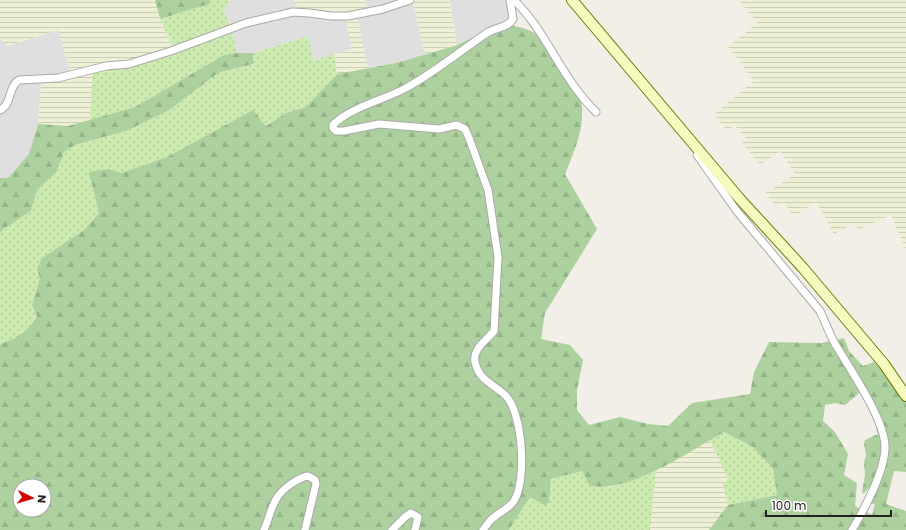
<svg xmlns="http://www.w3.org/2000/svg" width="906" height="530" font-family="Poppins,sans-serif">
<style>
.residential{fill:#e0dfdf}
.farmland{fill:url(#farmland-rules)}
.grass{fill:url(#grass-dots)}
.forest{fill:url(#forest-firs);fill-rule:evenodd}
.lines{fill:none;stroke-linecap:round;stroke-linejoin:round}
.street-casing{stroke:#a9a9a9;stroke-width:9}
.secondary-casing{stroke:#707d05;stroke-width:12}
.street{stroke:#fff;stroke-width:7}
.secondary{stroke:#f7fabf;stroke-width:10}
</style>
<defs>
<pattern id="farmland-rules" width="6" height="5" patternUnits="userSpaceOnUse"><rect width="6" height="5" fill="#eef0d5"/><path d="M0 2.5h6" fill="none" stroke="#ccceb7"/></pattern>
<pattern id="grass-dots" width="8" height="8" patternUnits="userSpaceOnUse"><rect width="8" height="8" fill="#cdebb0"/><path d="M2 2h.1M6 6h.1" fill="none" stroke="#b0c997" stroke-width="1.8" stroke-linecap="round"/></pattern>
<pattern id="forest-firs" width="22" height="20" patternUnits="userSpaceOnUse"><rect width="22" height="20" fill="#add19e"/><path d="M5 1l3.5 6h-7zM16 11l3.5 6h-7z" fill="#95b388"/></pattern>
</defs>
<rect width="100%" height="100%" fill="#f2efe9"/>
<g class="residential">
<path d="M231,0H294L298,7L312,16L321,19H346L352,49L314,60L308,36L253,53H237L233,34L224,9Z"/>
<path d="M365,0H399L368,10Z"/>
<path d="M450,0H507L511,17L508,21L457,45Z"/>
<path d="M413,2L425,54L396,63L368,68L357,18L384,12Z"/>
<path d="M58,30L70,71L42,76L38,124L29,154L8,178H0V38L7,46Z"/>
</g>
<g class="farmland">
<path d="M0,0H155L160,19L173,47L128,61L94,66L90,120L68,126L38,124L42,76L70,71L58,30L7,46L0,38Z"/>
<path d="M294,0H365L368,10L331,13L298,9Z"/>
<path d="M419,0H449L457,45L425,54L413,2Z"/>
<path d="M739,0H906V250L891,215L858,230L854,223L834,234L816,202L793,217L784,202L776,206L765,193L795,174L780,151L760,165L742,143L747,139L734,125L727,131L714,114L754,81L728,47L757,23Z"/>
<path d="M357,18L368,68L337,74L334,54L352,49L346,19Z"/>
<path d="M710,440L728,479L723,484L728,505L709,530H650L656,471Z"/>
</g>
<g class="grass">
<path d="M210,0H231L224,9L233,34L237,53L224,55L135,107L90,120L93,66L128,61L173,47L160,19L209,4Z"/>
<path d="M308,36L314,60L334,54L337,74L306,107L286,113L266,126L253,111L167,157L121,173L108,169L99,213L84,230L42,258L40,278L32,305L37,315C27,332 19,337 0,344V233L5,228L31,211L37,190L56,173L64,152L75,145L126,131L168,111L218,73L253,64V53Z"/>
<path d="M724,432L753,447L773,469L777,495L728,505L723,484L728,479L710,440Z"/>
<path d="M582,471L589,485L611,487L656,471L650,530H509L530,497L547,506L549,502L551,479Z"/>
</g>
<g class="forest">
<path d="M155,0H210L209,4L160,19Z"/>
<path d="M513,26C523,27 530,30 539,36C548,42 582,95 582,106C584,130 574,152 565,174L597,229L545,313L541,339L570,345L583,360L577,390V410L589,425L620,417L648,424L668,426L692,403L750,394L754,372L769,342L821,343L844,338L849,351L863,366L874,362L886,374L906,401V472L894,471L886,504L906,511V530H709L728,505L777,495L773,469L753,447L724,432C692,450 625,496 589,485L582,471L551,479L549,502L546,506L530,497L509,530H0V344C19,337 27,332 37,316L32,305L40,278L37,269L42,258L84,230L99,213L89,172L108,169L121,173L167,157L253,110L266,126L286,113L306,107L337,74L396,63L457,45L483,33L494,32ZM864,389L875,404L884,422L876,428L878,434L865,440L864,444L866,455L864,462L865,475L862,492L864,494L868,488L873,493L871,504H875L872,515L855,506L857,483L844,475L848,454L835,432L823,421L825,405L835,403L845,405ZM20,486H44V510H20Z"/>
<path d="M237,53H253V64L218,73L168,111L126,131L75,145L64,152L56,173L37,190L31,211L5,228L0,233V178H8L29,154L38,124L68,126L135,107L224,55Z"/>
</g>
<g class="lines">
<defs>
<g id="street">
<path d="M514,0C547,32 561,78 596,112"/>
<path d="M0,110C12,105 8,86 19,80L58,78L106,66L129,64L171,51L246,23L293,12L309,13L332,16H348L383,9L410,0"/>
<path d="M697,155L736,210L820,311C825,322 829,332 834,342C849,368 883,416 885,445C886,469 864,510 852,530"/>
<path d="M264,530C273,509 271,498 291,484C297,480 301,477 308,476L315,480L316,484L305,530"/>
<path d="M392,530L405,517L411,513L418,517L415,530"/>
<path d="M483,530C486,526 489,521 493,518C499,512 509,509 514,501C527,481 523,412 505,395C494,384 479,381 475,362C472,349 487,340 494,331L498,257L488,190L469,138L465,129L457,125L439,129L379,124L344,131H336L333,128V125C349,108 383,100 404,89C433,74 460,51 487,33C496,27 508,28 513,19L510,0"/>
</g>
<path id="secondary" d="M572,0L739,198L803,268L884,364L906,396"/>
</defs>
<use href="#street" class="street-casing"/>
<use href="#secondary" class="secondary-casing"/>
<use href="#street" class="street"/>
<use href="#secondary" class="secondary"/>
</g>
<g transform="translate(32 498) rotate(95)"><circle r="19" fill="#ffffff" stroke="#a7a7a7"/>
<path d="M0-3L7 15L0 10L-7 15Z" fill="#d40000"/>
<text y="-6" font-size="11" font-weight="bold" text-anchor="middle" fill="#222222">N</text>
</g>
<path d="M766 510v6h125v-6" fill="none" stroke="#222222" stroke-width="2"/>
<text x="772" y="510" font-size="12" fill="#222222" stroke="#ffffff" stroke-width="3" paint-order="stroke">100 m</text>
</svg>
